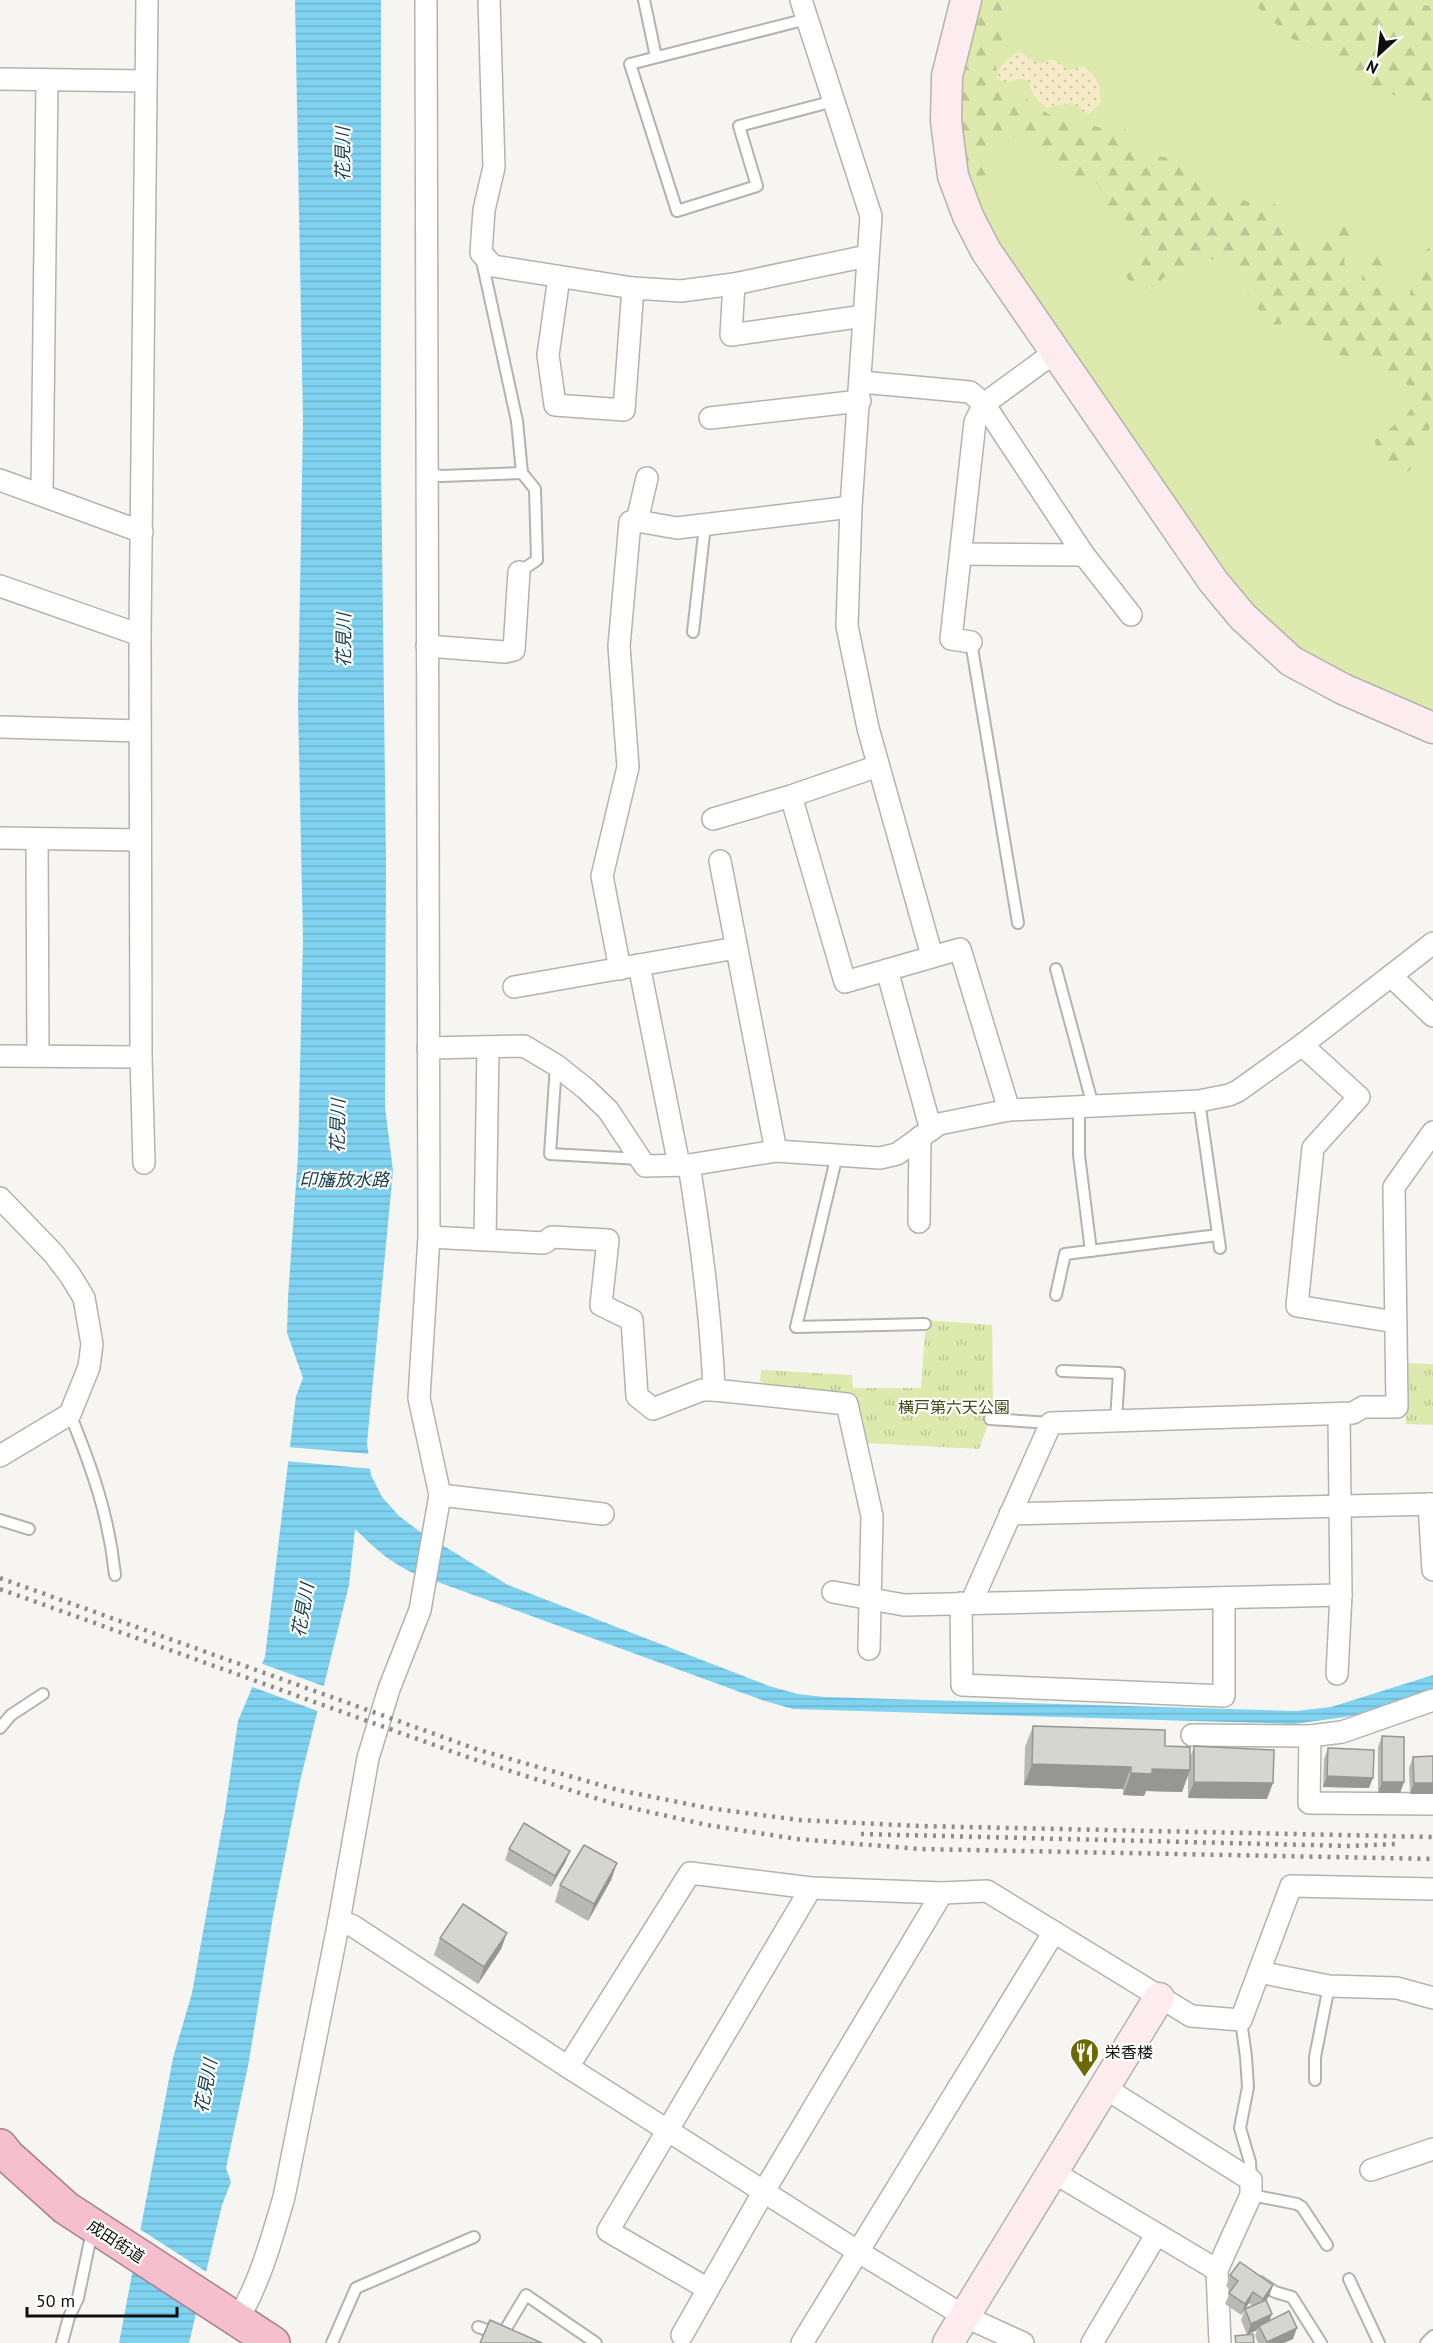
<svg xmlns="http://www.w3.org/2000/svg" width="1433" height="2343" font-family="'PT Sans','Noto Sans JP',sans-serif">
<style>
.grass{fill:#dde9ad}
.forest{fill:url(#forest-firs)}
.sand{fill:url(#sand-dots)}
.park{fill:url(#park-tufts)}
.water{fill:url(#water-rules)}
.pier{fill:#f6f5f1}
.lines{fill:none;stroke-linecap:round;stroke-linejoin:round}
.lane-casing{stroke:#b3b3ae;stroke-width:14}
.street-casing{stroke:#b3b3ae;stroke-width:24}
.secondary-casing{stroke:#b3b3ae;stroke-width:33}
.highway-casing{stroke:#a5818a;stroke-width:36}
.lane{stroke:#fff;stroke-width:10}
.street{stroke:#fff;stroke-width:21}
.secondary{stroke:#fcecf0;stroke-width:30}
.highway{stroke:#f6bfce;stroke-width:33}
.rail{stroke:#8b8b88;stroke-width:4.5;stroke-dasharray:3 6;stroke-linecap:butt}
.wall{fill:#b8b8b4}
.shaded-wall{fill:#969692}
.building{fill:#d6d6d1;stroke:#969692;stroke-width:1.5}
.labels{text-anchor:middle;stroke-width:4.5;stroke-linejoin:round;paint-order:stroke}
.park-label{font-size:16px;fill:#424917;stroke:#fff}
.poi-label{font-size:16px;fill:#0e0e0c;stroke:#fff;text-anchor:start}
.street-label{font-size:16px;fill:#0e0e0c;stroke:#fff}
.water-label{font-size:18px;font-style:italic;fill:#1b414e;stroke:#fff}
</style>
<defs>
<pattern id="forest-firs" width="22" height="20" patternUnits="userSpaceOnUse" patternTransform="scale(1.5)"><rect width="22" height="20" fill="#dde9ad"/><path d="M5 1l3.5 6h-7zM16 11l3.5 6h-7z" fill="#bcc794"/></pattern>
<pattern id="sand-dots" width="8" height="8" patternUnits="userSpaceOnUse" patternTransform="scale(1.5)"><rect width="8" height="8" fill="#f5ebc6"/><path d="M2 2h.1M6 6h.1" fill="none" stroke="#d1c8a9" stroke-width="1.8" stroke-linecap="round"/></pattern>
<pattern id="park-tufts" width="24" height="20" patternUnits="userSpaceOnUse" patternTransform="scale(1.5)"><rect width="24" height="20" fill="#dde9ad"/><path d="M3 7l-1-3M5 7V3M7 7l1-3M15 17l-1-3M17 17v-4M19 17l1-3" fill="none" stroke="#bcc794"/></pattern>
<pattern id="water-rules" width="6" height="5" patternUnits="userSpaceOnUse" patternTransform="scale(1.5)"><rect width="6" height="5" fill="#7fd2f0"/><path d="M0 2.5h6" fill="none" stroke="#6db3cd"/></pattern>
</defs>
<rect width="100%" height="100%" fill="#f6f5f1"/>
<path class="grass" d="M975,0H1433V715L1307,657L1239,594L994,242L964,172Z"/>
<g class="forest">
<path d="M979,0H1009L1006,46L995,62L1001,92L1022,96L1050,115L1111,130L1119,123L1149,155L1189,160L1208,189L1249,202L1271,195L1287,234L1311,242L1327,224L1339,218L1352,231L1344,261L1351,292L1362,288V262L1372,247H1383L1393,263L1389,277L1390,291L1409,298L1418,255L1429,248L1433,254V417L1419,458L1409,471L1397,477L1378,461L1375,440L1406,416L1420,396L1406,384L1389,378L1374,362L1334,354C1319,327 1298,322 1268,325L1242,282L1222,263L1200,255L1187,268L1172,269L1153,289L1133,287L1124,273L1139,255L1132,223L1105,211L1106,200L1097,183L1078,185L1067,167L1017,138L997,137L981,190H972L963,149L959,91Z"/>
<path d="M1250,0H1399L1406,4L1433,6V103L1379,92L1345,72L1314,49L1292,39Z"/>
</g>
<path class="sand" d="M1017,52C1027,54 1031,61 1041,64L1047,60H1055L1069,70L1084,66C1098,77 1101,86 1100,103L1089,114L1085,113L1073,103C1048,106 1046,116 1030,88V83C1021,76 1016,80 1007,83L997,79V73L1002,65Z"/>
<g class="park">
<path d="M926,1320L992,1325L993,1411L979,1449L865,1443L852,1396L780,1390L760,1381L761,1370L852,1375L853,1388H921Z"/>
<path d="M1408,1363L1433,1364V1425L1406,1424Z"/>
</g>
<path class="water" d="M295,0H381V460L386,863L385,1107L393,1171L367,1443L371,1475L382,1497L399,1516L419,1531L508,1585L769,1686L798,1694L824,1697L1296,1711L1331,1707L1433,1675V1689L1352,1716L1294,1724L793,1709L765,1701L413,1573C385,1559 376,1549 355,1529L349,1585L300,1781L273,1916L248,2066L226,2168L231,2182L222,2205L189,2343H119L173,2058L192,1993L225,1811L238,1721L265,1657L296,1396L303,1378L287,1333L288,1298L298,1155L303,939L298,705L303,421Z"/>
<g class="pier">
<path d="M287,1447L371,1454L373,1469L285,1461Z"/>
<path d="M260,1663L326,1687L320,1712L250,1686Z"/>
<path d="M138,2228L208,2273L206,2280L137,2235Z"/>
</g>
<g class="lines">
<defs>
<g id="lane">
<path d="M644,0L656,57"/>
<path d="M807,19L630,64L677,211L757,186L739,126L834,101"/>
<path d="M482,261L517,421L522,473L535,489L537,560L519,572"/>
<path d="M427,473L441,476L522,473"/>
<path d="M693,632L705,525"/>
<path d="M971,642L1018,923"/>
<path d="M1056,969L1093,1106"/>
<path d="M556,1065L550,1154L640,1159"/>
<path d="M1199,1101L1220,1248"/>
<path d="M1079,1107V1155L1091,1251"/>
<path d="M837,1155L796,1327L925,1324"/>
<path d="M1056,1295L1065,1254L1218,1235"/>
<path d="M1062,1371L1119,1373L1116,1420"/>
<path d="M70,1414C92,1468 109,1516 115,1575"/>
<path d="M990,1419L1051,1423"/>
<path d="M0,1520L29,1529"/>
<path d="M0,1728L11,1715L43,1694"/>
<path d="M1241,2020L1246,2057L1248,2087L1240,2128L1250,2162L1251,2180"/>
<path d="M1315,2080V2057L1329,1986"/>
<path d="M1251,2195L1297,2204L1302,2207L1327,2245"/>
<path d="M1349,2279L1379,2343"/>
<path d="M1260,2282L1275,2292L1292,2297L1321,2343"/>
<path d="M478,2327L502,2335L526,2295L596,2343"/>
<path d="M62,2343L69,2317L78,2298L92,2231"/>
<path d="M332,2343L356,2288L474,2237"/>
<path d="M1426,2343L1433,2336"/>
</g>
<g id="street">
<path d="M489,0L494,167L484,210L481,253L493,266L633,288L681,291L734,284L867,256"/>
<path d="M801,0L871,216L851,507L847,626L868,728L932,956"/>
<path d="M0,79L146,81"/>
<path d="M559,277L548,355L555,405L624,410L633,288"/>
<path d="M734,284L731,335L864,316"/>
<path d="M861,382L970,392L984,404L1084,555L1131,615"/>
<path d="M710,418L860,401"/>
<path d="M0,480L142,532"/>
<path d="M42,494L47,80"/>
<path d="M637,521L647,478"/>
<path d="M961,554L1084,555"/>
<path d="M0,586L140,635"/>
<path d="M971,642L951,639L975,422L984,404L1055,352"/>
<path d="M427,646L505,652L514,650L519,572"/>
<path d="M0,727L140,731"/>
<path d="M791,796L845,982L960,949L1009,1110"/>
<path d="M713,819L791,796L878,766"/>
<path d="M0,838L140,840"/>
<path d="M37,839L38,1056"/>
<path d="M720,861L776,1151"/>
<path d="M639,965L679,1165"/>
<path d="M620,969L602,876L628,767L619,646L630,522L637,521L677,528L851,507"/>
<path d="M887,970L931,1130"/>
<path d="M1391,976L1433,1016"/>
<path d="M514,987L736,948"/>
<path d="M1302,1045L1359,1097L1313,1148L1297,1306L1395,1322"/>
<path d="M428,1048L524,1046L556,1065L586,1089L608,1110L645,1166L689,1165C701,1240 711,1314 714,1390L847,1404L872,1516L869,1649"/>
<path d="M0,1056L141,1057L140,635L147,0"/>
<path d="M141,1057L144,1163"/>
<path d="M689,1165L776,1151L880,1158L897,1154L939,1124L1009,1110L1199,1101L1229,1095L1238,1091L1302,1045L1433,943"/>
<path d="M0,1198L53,1253L70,1275L84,1298L92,1344L89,1367L70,1414L0,1456"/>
<path d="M919,1222L920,1137"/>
<path d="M429,1237L544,1243L552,1237L608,1240L601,1305L632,1320L637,1396L653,1409L702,1390H714"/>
<path d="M485,1239L488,1047"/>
<path d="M440,1495L603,1514"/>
<path d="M1429,1504L1433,1570"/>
<path d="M1010,1514L1433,1504"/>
<path d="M833,1592L904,1605L1341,1595"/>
<path d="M961,1603L962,1685L1224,1696V1598"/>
<path d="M971,1603L1051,1423L1353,1413L1363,1407H1397L1394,1187L1433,1132"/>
<path d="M1337,1674L1341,1595L1339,1414"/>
<path d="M1192,1735L1310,1736L1342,1732L1433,1700"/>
<path d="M1310,1736L1309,1803L1433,1804"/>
<path d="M339,1921L353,1926L568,2067L857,2251L964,2316L1023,2343"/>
<path d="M1259,1972L1329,1986L1397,1988L1433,1998"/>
<path d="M568,2067L690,1873L811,1888L942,1893L987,1891L1191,2016L1241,2020L1291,1886L1433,1889"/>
<path d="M1105,2088L1251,2180V2195L1217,2270L1220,2343"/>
<path d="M1371,2170L1433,2149"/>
<path d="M1053,2172L1217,2270"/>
<path d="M708,2289L608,2231L811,1888"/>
<path d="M238,2319C260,2282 272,2238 284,2197L339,1921L368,1758L389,1689L420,1610L440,1495L419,1398L429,1237L426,0"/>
<path d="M682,2335L764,2191L942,1893"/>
<path d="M802,2343L1054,1932"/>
<path d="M1092,2343L1156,2235"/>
</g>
<g id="secondary">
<path d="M966,0L947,76L946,121L953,176L968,216L986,251L1213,581L1242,616L1291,661L1343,689L1433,728"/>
<path d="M948,2343L1159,1998"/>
</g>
<path id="highway" d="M0,2146L8,2156L66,2208L273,2343"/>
</defs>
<use href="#lane" class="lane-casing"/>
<use href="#street" class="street-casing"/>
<use href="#secondary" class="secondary-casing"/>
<use href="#highway" class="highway-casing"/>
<use href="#lane" class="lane"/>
<use href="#street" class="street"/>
<use href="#secondary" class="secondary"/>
<use href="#highway" class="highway"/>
<g class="rail">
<path d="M0,1578L479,1750L618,1790L708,1808L799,1820L919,1826L1433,1837"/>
<path d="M0,1589L476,1760L614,1804L707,1825L797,1839L919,1849L1433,1859"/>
<path d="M861,1834L1350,1846L1395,1844"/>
</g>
</g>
<g class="wall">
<path d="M1033,1726L1165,1746L1190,1758L1194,1746L1267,1799L1188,1798V1774L1182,1792L1146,1791L1144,1796L1123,1795V1789L1024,1785L1025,1747Z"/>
<path d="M1382,1736L1404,1782L1400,1793H1378V1747Z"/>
<path d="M1328,1748L1369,1788L1323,1787L1324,1759Z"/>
<path d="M1433,1756L1410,1794L1409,1768L1413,1757Z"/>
<path d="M509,1849L566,1861L551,1887L505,1860Z"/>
<path d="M617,1863L611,1880L588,1921L555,1902L560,1885Z"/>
<path d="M507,1933L501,1949L478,1984L434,1955L440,1938Z"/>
<path d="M1230,2275L1273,2285L1269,2296L1266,2300L1270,2320L1293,2339L1284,2343H1258L1255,2336L1257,2330L1247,2335L1241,2320L1245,2309L1253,2306L1249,2303L1241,2315L1225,2304L1231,2290L1226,2286Z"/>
</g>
<g class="shaded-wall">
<path d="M1032,1764L1131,1767L1123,1789L1024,1785Z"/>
<path d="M1152,1769L1190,1770L1182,1792L1146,1791L1144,1796L1123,1795L1131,1773Z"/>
<path d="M1327,1776L1373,1778L1369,1788L1323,1787Z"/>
<path d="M1194,1782L1273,1783L1267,1799L1188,1798Z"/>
<path d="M1382,1782H1404L1400,1793H1378Z"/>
<path d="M1414,1783H1433V1794H1410Z"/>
<path d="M570,1851L566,1861L551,1887L555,1876Z"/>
<path d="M617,1863L611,1880L588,1921L594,1904Z"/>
<path d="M507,1933L501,1949L478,1984L484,1967Z"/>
<path d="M1273,2285L1269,2296L1259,2310L1263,2299Z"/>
<path d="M1253,2292L1249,2303L1241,2315L1245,2304Z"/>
<path d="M1272,2314L1268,2325L1259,2326L1257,2330L1247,2335L1251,2324Z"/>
<path d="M1297,2328L1293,2339L1284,2343H1266Z"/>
</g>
<g class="building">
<path d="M1033,1726L1165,1730V1746L1190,1747V1770L1152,1769V1774L1131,1773V1767L1032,1764Z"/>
<path d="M1382,1736L1404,1737V1782H1382Z"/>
<path d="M1194,1746L1274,1750L1273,1783L1194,1782Z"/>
<path d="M1328,1748L1374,1750L1373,1778L1327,1776Z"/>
<path d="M1433,1756V1783H1414L1413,1757Z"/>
<path d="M524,1823L570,1851L555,1876L509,1849Z"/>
<path d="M584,1845L617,1863L594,1904L560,1885Z"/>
<path d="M463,1904L507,1933L484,1967L440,1938Z"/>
<path d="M1240,2262L1273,2285L1263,2299L1253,2292L1245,2304L1229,2293L1238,2281L1230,2275Z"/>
<path d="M1266,2300L1272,2314L1251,2324L1245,2309Z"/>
<path d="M1289,2311L1297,2328L1267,2342L1259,2326Z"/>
<path d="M490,2320L542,2343H480Z"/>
<path d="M1253,2334L1254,2343H1236L1235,2336Z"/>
</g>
<defs>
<symbol id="restaurant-pin" viewBox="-11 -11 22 30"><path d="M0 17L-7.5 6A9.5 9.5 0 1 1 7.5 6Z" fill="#6c6a07" stroke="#fff"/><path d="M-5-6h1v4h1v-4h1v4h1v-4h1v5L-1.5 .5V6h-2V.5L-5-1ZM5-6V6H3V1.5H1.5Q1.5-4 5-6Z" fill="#fff"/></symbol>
</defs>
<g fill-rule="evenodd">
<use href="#restaurant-pin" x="1068" y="2036" width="33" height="45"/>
</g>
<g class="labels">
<g class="park-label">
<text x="954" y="1413">横戸第六天公園</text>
</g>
<g class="poi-label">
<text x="1105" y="2058">栄香楼</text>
</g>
<g class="street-label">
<text transform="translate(116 2241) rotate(33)" y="6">成田街道</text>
</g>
<g class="water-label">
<text transform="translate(343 154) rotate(-90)" y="6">花見川</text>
<text transform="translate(344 640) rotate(-90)" y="6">花見川</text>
<text transform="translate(338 1126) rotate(-89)" y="6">花見川</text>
<text x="344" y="1186">印旛放水路</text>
<text transform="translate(303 1610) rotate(-80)" y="6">花見川</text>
<text transform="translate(206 2086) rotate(-79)" y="6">花見川</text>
</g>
</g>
<g transform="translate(1379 54) rotate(207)" stroke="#ffffff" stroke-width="4.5" paint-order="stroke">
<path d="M0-4.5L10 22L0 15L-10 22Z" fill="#0e0e0c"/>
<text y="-9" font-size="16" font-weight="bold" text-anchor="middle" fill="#0e0e0c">N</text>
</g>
<path d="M27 2307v9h150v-9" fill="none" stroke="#0e0e0c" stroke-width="3"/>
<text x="36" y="2307" font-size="18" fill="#0e0e0c" stroke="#ffffff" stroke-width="4.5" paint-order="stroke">50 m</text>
</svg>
